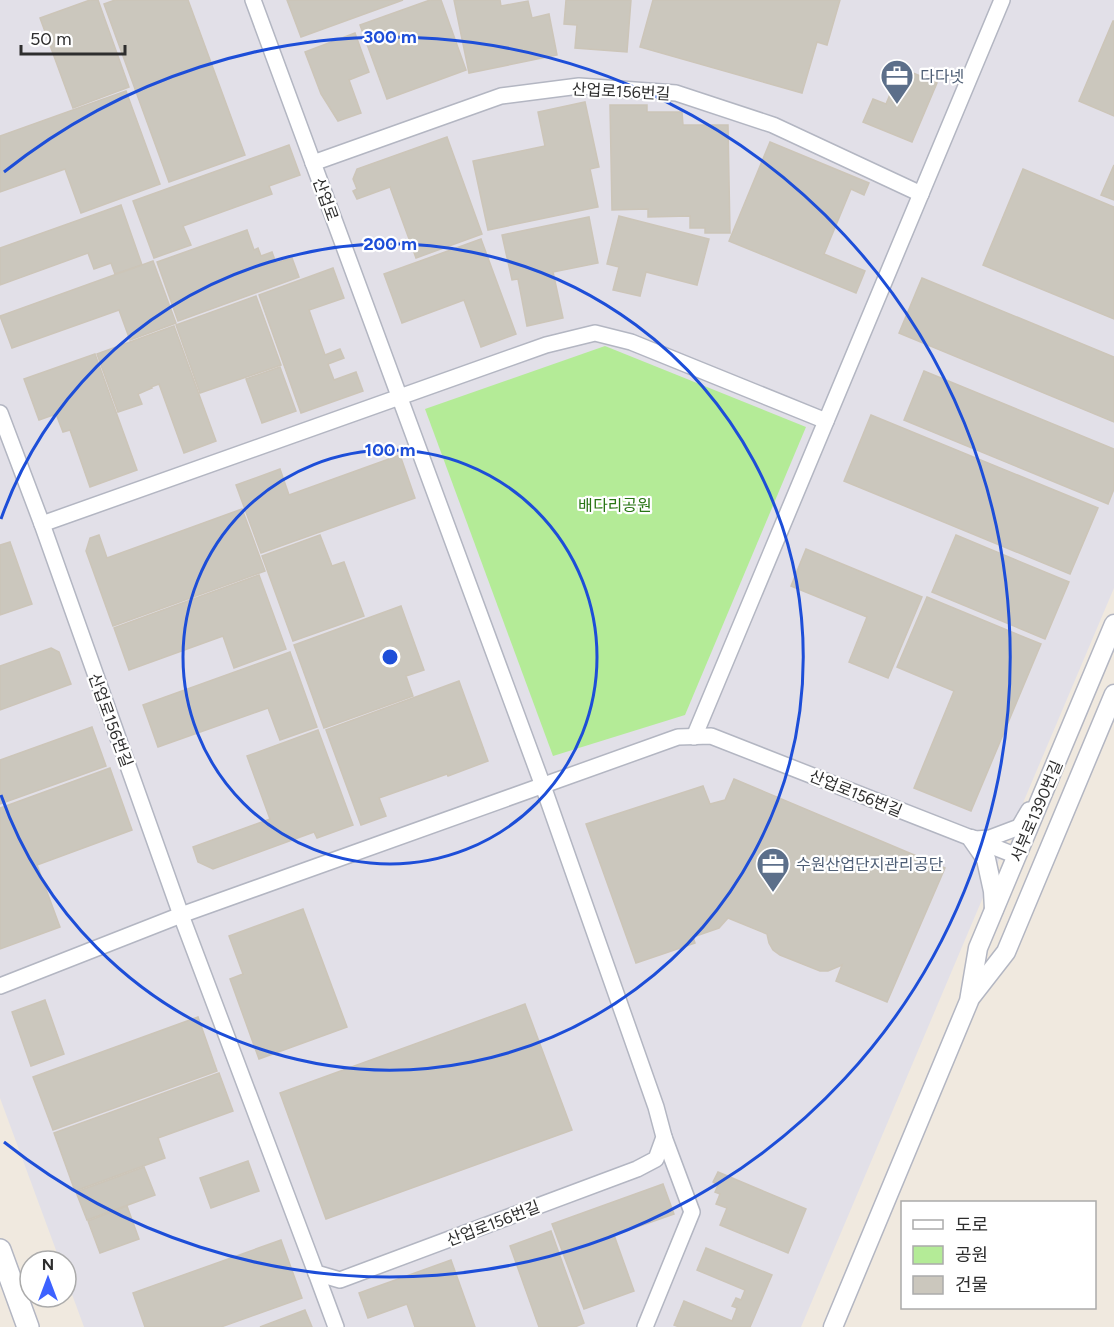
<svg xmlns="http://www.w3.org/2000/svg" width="1114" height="1327" font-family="Figtree,'Noto Sans KR',sans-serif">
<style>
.industrial{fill:#e2e0e8}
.green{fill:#b4eb97}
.building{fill:#cbc7bd;stroke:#ccc5b8;stroke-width:1.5}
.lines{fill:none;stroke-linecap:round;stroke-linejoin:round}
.minor-casing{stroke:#b3b6c2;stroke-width:18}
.tertiary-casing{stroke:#b3b6c2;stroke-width:21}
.secondary-casing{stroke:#b3b6c2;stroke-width:24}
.minor{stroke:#fff;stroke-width:15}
.tertiary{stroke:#fff;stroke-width:18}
.secondary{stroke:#fff;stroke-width:21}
.ring{fill:none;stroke:#1d4ed8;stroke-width:3}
.labels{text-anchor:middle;stroke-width:4.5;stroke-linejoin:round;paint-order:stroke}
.service-label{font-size:16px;fill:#4e5e75;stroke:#fff;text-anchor:start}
.street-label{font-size:16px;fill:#2e2e2e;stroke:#fff}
.park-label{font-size:16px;fill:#287514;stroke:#fff}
.centre{fill:#1d4ed8;stroke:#fff;stroke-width:3}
.ring-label{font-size:18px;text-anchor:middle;font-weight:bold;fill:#1d4ed8;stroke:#fff;stroke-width:4.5;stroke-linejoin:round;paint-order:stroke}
</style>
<rect width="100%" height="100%" fill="#f0e9df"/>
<path class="industrial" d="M0,0H1114V588L801,1327H84L66,1278V1261H60L0,1098Z"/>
<path class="green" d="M605,346L806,427L685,715L553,756L425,409Z"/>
<g class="building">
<path d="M90,0H98L129,87L73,108L40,18Z"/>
<path d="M115,0H188L245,155L169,182L104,4Z"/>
<path d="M287,0H403L301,37Z"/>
<path d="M430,0H441L466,70L387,99L360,25Z"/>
<path d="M454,0H500L501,6L528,1L532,18L549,14L557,55L469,73Z"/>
<path d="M566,0H631L627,52L575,48L577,25L564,24Z"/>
<path d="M653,0H840L827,45L817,42L802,93L640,47Z"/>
<path d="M1113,21H1114V116L1079,101Z"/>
<path d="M355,33L369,72L349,80L361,113L338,121L321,94L305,52Z"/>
<path d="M901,68L937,83L912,142L863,122L873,99L886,104Z"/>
<path d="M126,91L160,184L81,213L65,169L0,192V136Z"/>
<path d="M585,102L599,167L590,169L598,207L488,230L473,161L545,146L538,112Z"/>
<path d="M610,105H647V112H682L683,125H728L730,233H705V228H690V216L648,217V209L612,210Z"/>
<path d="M447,137L482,234L416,258L390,187L357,199L353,191L357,189L353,179L357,169Z"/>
<path d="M770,142L869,183L864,195L851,189L824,254L865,271L856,293L729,241Z"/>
<path d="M289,145L300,175L269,186L272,194L183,226L191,245L154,258L133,201Z"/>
<path d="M1114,165V200L1101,195Z"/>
<path d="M1023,169L1114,207V319L983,265Z"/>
<path d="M121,205L142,265L115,274L111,263L94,269L88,253L0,285V248Z"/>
<path d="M619,216L709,239L697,285L646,272L640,296L613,290L619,267L607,264Z"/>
<path d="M589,217L598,263L553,272L563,318L527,326L518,279L512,280L502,235Z"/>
<path d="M247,230L254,250L258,248L261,256L272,252L276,263L292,258L299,277L178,321L157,262Z"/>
<path d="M481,239L516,334L481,347L464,300L402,323L384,274Z"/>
<path d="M153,261L176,323L130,340L119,310L12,348L0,316Z"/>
<path d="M333,268L344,298L309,310L325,355L340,349L344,358L328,364L334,380L356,372L363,391L301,413L259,295Z"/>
<path d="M922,278L1114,357V422L899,333Z"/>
<path d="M256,296L281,365L200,393L176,325Z"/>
<path d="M174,326L216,441L184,453L159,384L151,387L152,388L138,394L142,404L118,412L97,354Z"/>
<path d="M95,354L137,470L90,487L70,430L63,432L56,414L39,420L24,379Z"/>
<path d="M280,367L296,411L262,423L246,379Z"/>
<path d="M924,371L1114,449V489L1108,504L904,420Z"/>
<path d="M871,415L1098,508L1070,574L844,481Z"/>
<path d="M400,455L415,498L261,553L236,485L280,469L289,495Z"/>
<path d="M242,509L265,571L113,626L86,551L90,538L99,535L107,558Z"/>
<path d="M320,535L332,566L344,562L364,616L293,641L262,556Z"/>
<path d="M956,535L1069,582L1045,639L932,592Z"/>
<path d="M10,542L32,604L0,615V545Z"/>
<path d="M806,549L922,597L888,678L849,662L867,617L791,586Z"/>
<path d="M259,575L286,649L234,668L223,636L129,670L114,628Z"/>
<path d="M927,597L1041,644L971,811L914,788L954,691L897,667Z"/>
<path d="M401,606L424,670L406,676L413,696L324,728L294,645Z"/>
<path d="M51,648L59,652L71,684L0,710V666Z"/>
<path d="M290,652L317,727L280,740L268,708L158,747L143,705Z"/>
<path d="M459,681L488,761L448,776L447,774L379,798L386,816L361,825L326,730Z"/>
<path d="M92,727L106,766L0,804V760Z"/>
<path d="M318,730L353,825L317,838L314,832L213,869L198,862L193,847L270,819L247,756Z"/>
<path d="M110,768L132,830L37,865L60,927L0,949V808Z"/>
<path d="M734,779L945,868L887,1002L836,981L842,965L828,971H820L780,955L773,950L769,943L767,934L728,918L719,928L693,937L695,943L636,963L586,824L703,786L710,804L725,800Z"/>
<path d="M303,909L347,1027L259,1059L230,979L243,974L229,936Z"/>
<path d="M45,1000L64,1054L31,1066L12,1012Z"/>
<path d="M525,1004L572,1130L326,1219L280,1093Z"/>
<path d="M198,1017L217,1071L53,1130L33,1077Z"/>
<path d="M219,1073L233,1111L158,1138L165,1158L75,1191L54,1133Z"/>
<path d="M248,1161L259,1191L211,1208L200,1178Z"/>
<path d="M144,1167L155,1195L87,1220L76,1192Z"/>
<path d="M718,1172L806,1209L788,1253L720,1225L727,1208L716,1204L720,1194L715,1192L718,1185L713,1182Z"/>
<path d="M663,1184L674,1214L614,1235L634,1291L584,1309L552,1224Z"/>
<path d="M127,1206L139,1239L100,1253L88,1221Z"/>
<path d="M551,1231L584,1323L575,1327H539L510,1246Z"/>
<path d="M281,1240L302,1298L221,1327H145L133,1293Z"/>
<path d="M706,1248L772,1275L750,1327H679L674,1325L684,1301L732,1321L737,1308L732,1306L736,1298L741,1300L745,1290L697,1270Z"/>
<path d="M451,1260L475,1327H415L407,1304L368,1318L359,1293Z"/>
<path d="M305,1310L312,1327H260Z"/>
</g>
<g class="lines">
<defs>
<g id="minor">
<path d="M313,163L501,96L579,86L676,93L773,125L921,194"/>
<path d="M0,413L42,524L181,915L316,1273L340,1280L637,1169L656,1159L664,1137L656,1107L543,786L253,0"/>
<path d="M42,524L546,345L595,333L631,342L826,421"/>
<path d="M694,737L1002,0"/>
<path d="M975,839L990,838L1019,827L1029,810"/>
<path d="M0,986L181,915L678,737L711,736L1017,856"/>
<path d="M316,1273L336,1327"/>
<path d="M645,1327L692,1212L664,1137"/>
</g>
<g id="tertiary">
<path d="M972,839L986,859L993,891L994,909"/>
<path d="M971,997L1006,952L1114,694"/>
<path d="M833,1327L969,1001L978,948L1114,624"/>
</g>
<path id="secondary" d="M0,1250L28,1327"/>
</defs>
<use href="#minor" class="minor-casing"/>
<use href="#tertiary" class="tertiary-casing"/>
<use href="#secondary" class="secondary-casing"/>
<use href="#minor" class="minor"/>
<use href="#tertiary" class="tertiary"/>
<use href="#secondary" class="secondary"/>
</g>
<g class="ring">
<circle cx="390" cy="657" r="207"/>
<path d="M1 519A413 413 0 1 1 1 795"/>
<path d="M4 172A620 620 0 1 1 4 1142"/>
</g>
<defs>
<symbol id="office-pin" viewBox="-11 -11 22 30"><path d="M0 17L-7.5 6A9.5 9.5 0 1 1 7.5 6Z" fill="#5c6f8a" stroke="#fff"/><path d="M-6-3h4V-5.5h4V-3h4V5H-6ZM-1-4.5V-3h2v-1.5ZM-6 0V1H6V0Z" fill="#fff"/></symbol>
</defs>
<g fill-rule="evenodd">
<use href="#office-pin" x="878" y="57" width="38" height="52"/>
<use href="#office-pin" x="754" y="845" width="38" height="52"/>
</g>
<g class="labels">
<g class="service-label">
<text x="920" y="82">다다넷</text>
<text x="796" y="870">수원산업단지관리공단</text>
</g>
<g class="street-label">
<text transform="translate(621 91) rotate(3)" y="6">산업로156번길</text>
<text transform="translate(326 199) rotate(70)" y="6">산업로</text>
<text transform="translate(111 720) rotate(70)" y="6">산업로156번길</text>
<text transform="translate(856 793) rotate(22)" y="6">산업로156번길</text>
<text transform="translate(1036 811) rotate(-67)" y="6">서부로1390번길</text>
<text transform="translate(493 1223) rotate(-21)" y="6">산업로156번길</text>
</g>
<g class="park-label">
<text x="615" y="511">배다리공원</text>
</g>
</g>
<circle cx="390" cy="657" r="9" class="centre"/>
<g class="ring-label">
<text x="390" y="43">300 m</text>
<text x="390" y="250">200 m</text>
<text x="390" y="456">100 m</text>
</g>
<rect x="901" y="1201" width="195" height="108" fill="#ffffff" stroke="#ababab" stroke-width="1.5"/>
<rect x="913" y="1220" width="30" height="9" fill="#ffffff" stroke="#ababab" stroke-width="1.5"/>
<text x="955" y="1231" font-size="18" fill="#2e2e2e">도로</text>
<rect x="913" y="1246" width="30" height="18" fill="#b4eb97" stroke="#ababab" stroke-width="1.5"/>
<text x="955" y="1261" font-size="18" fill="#2e2e2e">공원</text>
<rect x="913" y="1276" width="30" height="18" fill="#cbc7bd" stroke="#ababab" stroke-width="1.5"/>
<text x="955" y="1291" font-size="18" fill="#2e2e2e">건물</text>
<g transform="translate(48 1279)"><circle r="28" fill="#ffffff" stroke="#ababab" stroke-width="1.5"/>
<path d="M0-4.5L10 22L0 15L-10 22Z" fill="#3d62ff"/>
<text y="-9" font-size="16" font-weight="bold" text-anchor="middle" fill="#2e2e2e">N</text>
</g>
<path d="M21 45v9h104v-9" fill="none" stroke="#2e2e2e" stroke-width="3"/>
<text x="30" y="45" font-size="18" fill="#2e2e2e" stroke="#ffffff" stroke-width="4.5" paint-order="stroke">50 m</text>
</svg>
